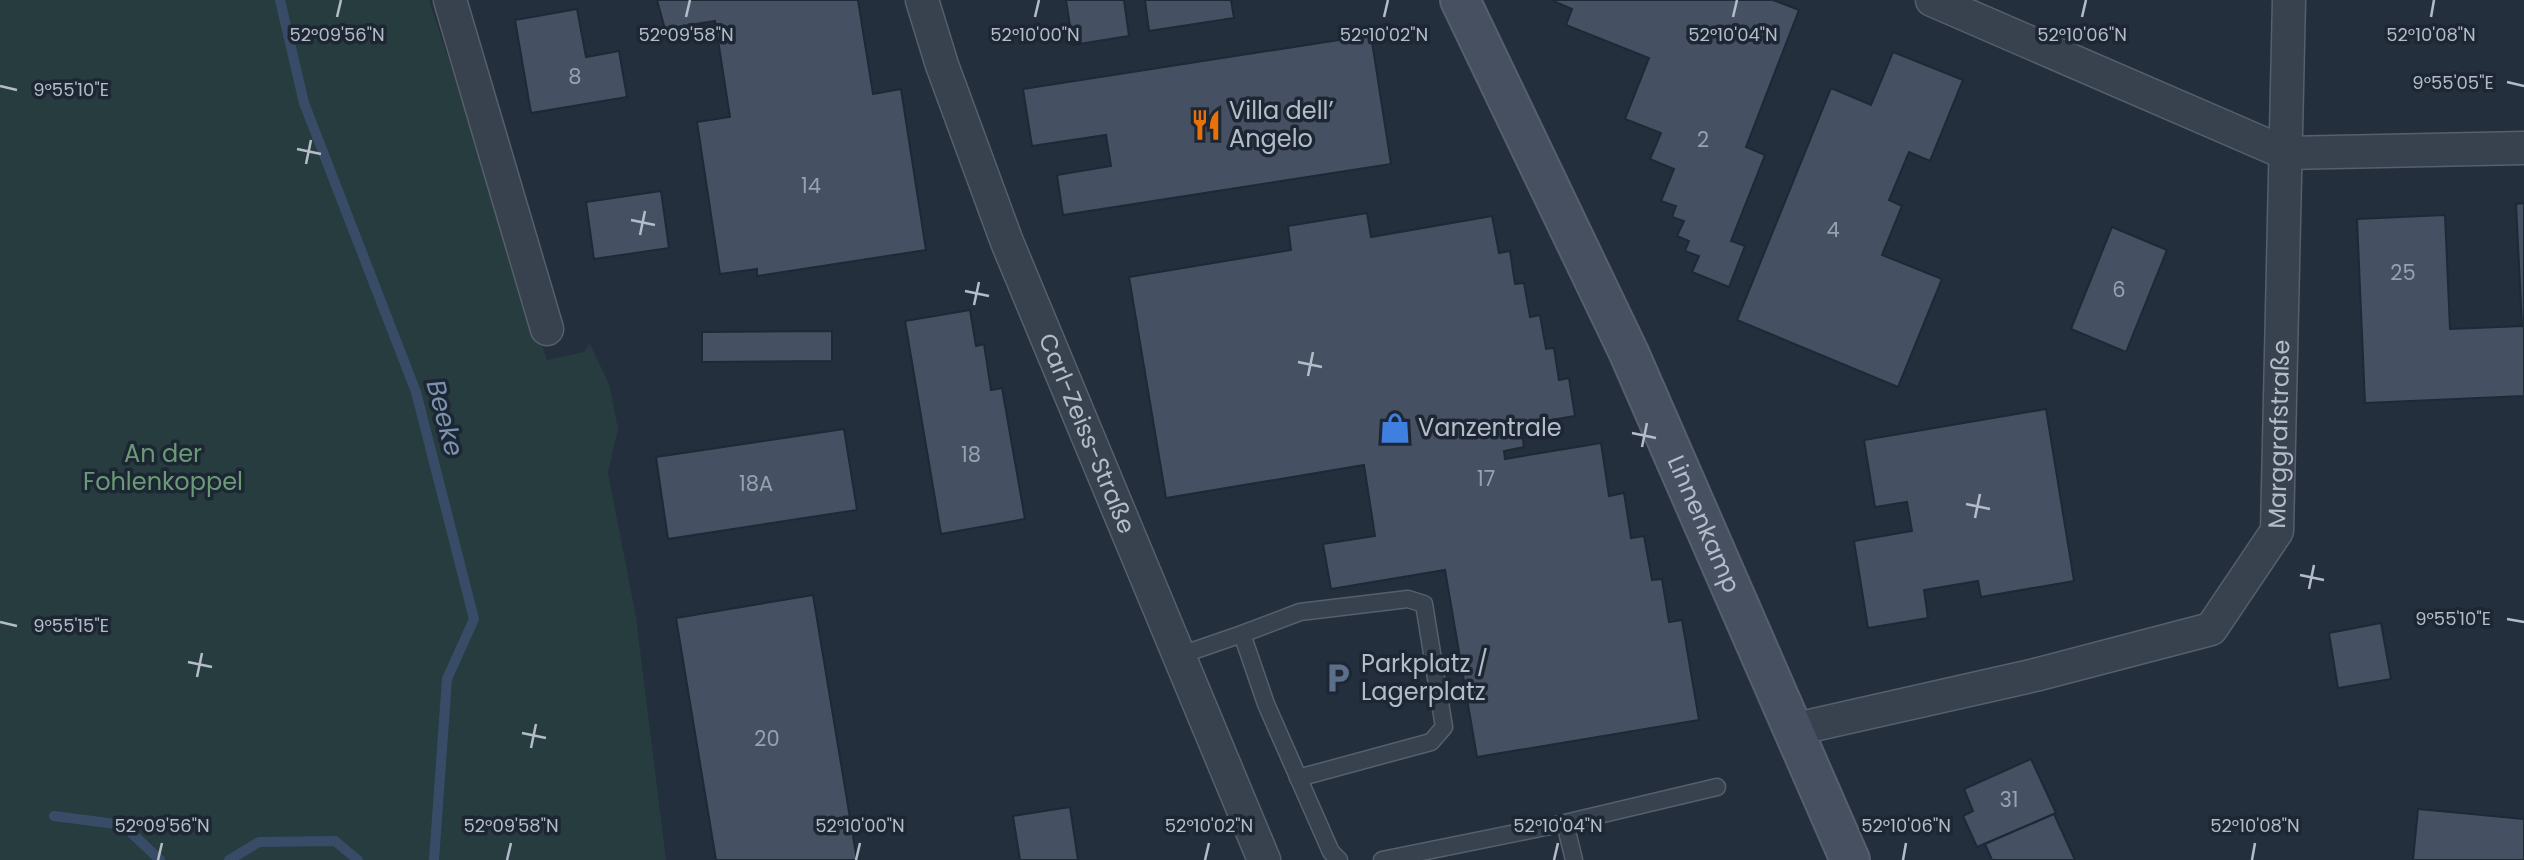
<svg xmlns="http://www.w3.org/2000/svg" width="2524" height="860" font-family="Poppins,sans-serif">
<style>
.green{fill:#263c3f}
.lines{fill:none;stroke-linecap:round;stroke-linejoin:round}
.stream{stroke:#394c67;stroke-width:10}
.building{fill:#455162;stroke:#1f2835;stroke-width:2}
.lane-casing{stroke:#565f6c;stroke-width:19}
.street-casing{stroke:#565f6c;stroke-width:35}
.secondary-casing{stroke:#565f6c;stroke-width:42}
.lane{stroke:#38414e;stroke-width:16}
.street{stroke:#38414e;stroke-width:32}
.secondary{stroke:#465061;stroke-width:38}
.ticks{fill:none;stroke:#b4bcc9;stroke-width:2.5}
.labels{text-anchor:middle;stroke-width:7;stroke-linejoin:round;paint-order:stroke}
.number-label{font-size:21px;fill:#98a1af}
.poi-label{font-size:24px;fill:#b4bcc9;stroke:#1d2633;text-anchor:start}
.street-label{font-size:24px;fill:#b4bcc9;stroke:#1d2633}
.park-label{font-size:24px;fill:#6b9a76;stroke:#1d2633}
.water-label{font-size:26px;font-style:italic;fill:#7c92b1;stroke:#1d2633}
.ticks-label{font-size:18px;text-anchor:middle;fill:#b4bcc9;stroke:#1d2633;stroke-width:7;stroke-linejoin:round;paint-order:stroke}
</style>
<rect width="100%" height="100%" fill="#242f3e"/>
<path class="green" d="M0,0H429L547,360L584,352L590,344L609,384L618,429L608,473L636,617L666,860H0Z"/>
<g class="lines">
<g class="stream">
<path d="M280,0L304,103L416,392L474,619L447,679L434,860"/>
<path d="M54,816L123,825L160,860"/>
<path d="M229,860L259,842L335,841L358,860"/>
</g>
</g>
<g class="building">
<path d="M657,0H858L873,94L901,89L926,250L757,276V269L720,274L697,122L730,117L715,21L665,29Z"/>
<path d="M1066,0H1124L1129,36L1073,45Z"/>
<path d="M1145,0H1231L1234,18L1149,31Z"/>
<path d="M1551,0H1773L1799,10L1746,147L1765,155L1731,241L1745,246L1729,287L1692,272L1699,256L1685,251L1689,241L1677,236L1684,221L1672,217L1676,206L1661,201L1674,169L1650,159L1661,133L1625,119L1649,58L1566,25L1572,9Z"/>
<path d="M577,9L586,57L619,51L627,97L531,113L515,20Z"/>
<path d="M1371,35L1391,164L1063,215L1057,175L1111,166L1106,135L1032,146L1023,89Z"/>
<path d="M1893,52L1963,80L1930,161L1909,152L1889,200L1902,206L1882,255L1942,279L1898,387L1737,320L1831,88L1871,105Z"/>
<path d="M661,191L669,248L594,259L586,202Z"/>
<path d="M2524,203V396L2365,403L2357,219L2445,215L2450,329L2522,326L2516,204Z"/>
<path d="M1367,213L1371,237L1492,216L1499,253L1510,251L1515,284L1524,283L1530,317L1540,315L1546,349L1554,348L1559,380L1569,378L1575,416L1521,425L1524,447L1504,451L1505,459L1601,443L1609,496L1624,493L1631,538L1644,536L1652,580L1662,579L1669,622L1682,620L1699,720L1477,757L1445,570L1331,589L1323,544L1375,536L1364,465L1166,498L1129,277L1291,250L1288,226Z"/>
<path d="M2112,227L2167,250L2126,352L2071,329Z"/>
<path d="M970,310L976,346L984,344L991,390L1002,388L1025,519L941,534L905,321Z"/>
<path d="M832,331V361L702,362V332Z"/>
<path d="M2046,409L2074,581L1981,597L1978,581L1924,590L1928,618L1868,628L1854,541L1912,531L1907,502L1875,507L1864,440Z"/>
<path d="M844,429L857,510L668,539L656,457Z"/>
<path d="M813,595L857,860H716L676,618Z"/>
<path d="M2381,623L2391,679L2338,688L2329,633Z"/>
<path d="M2031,759L2056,813L1977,847L1963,816L1973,811L1964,789Z"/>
<path d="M1070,807L1078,860H1020L1013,816Z"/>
<path d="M2418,809L2524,819V860H2413Z"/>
<path d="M2054,814L2075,860H1992L1985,844Z"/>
</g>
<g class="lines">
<defs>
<g id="lane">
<path d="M1242,634L1300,612L1408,599L1424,604L1444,727L1431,742L1298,778"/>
<path d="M1178,656L1242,634L1266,704L1331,852L1339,860"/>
<path d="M1565,823L1717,787"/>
<path d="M1382,860L1565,823L1574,860"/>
</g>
<g id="street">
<path d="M450,0L547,329"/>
<path id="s1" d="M922,0L942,65L1007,242L1264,860"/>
<path d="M1932,0L2285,153L2524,148"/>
<path id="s2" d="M1796,729L2035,675L2211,629L2277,531L2289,0"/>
</g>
<g id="secondary">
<path id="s3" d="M1460,0L1629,353L1850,860"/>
</g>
</defs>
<use href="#lane" class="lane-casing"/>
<use href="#street" class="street-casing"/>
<use href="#secondary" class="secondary-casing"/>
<use href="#lane" class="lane"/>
<use href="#street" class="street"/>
<use href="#secondary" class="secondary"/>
</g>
<path class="ticks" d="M337,17L341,0M686,17L690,0M1035,17L1039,0M1384,17L1388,0M1733,17L1737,0M2082,17L2086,0M2431,17L2434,0M2507,82L2524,86M0,86L17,90M297,149L321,154M306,164L311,140M631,220L655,225M640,235L645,211M965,291L989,296M974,305L979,282M1298,362L1322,367M1308,376L1313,352M1632,433L1656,438M1642,447L1647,423M1966,504L1990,509M1975,518L1980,494M2300,575L2324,580M2309,589L2314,565M2507,619L2524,622M0,622L17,626M188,662L212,667M197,677L202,653M522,733L546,738M531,748L536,724M158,860L162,843M507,860L511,843M856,860L860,843M1205,860L1209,843M1554,860L1558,843M1903,860L1906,843M2252,860L2255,843"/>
<defs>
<symbol id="restaurant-bare" viewBox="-9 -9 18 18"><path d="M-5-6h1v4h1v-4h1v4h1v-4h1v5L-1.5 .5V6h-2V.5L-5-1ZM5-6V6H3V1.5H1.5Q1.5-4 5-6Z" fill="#e8710a" stroke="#1d2633" stroke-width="2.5" paint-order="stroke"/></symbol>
<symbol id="shop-bare" viewBox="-9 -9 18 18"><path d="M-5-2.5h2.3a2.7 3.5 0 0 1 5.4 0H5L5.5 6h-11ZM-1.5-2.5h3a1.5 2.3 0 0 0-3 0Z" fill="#3f7fe0" stroke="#1d2633" stroke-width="2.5" paint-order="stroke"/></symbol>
<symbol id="parking-bare" viewBox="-9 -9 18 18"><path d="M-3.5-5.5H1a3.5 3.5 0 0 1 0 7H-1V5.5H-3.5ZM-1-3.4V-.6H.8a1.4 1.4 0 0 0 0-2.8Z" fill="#5c6f8a" stroke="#1d2633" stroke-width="2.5" paint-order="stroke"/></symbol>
</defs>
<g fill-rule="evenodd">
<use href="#restaurant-bare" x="1184" y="103" width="44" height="44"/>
<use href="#shop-bare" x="1373" y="406" width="44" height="44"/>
<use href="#parking-bare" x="1316" y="656" width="44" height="44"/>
</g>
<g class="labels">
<g class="number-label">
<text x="575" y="84">8</text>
<text x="1703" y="147">2</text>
<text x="811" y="193">14</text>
<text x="1833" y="237">4</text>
<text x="2403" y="280">25</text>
<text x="2119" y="297">6</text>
<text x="971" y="462">18</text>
<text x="1486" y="486">17</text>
<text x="756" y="491">18A</text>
<text x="767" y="746">20</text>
<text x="2009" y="807">31</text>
</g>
<g class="poi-label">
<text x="1229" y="119">Villa dell’<tspan x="1229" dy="28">Angelo</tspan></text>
<text x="1418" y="436">Vanzentrale</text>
<text x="1361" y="672">Parkplatz /<tspan x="1361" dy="28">Lagerplatz</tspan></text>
</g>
<g class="street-label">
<text dy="8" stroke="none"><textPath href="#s2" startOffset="642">Marggrafstraße</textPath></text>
<text dy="8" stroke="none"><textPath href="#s1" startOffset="464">Carl-Zeiss-Straße</textPath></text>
<text dy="8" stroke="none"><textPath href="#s3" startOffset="578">Linnenkamp</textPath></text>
</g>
<g class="park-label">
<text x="163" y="462">An der<tspan x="163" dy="28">Fohlenkoppel</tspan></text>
</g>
<g class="water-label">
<text transform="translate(445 418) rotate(75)" y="9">Beeke</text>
</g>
</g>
<g class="ticks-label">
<text x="337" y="41">52°09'56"N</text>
<text x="686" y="41">52°09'58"N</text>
<text x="1035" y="41">52°10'00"N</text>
<text x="1384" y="41">52°10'02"N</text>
<text x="1733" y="41">52°10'04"N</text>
<text x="2082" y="41">52°10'06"N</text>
<text x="2431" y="41">52°10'08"N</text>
<text x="2453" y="89">9°55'05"E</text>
<text x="71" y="96">9°55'10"E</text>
<text x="2453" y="625">9°55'10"E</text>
<text x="71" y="632">9°55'15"E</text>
<text x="2255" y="832">52°10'08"N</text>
<text x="162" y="832">52°09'56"N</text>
<text x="511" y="832">52°09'58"N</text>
<text x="860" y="832">52°10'00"N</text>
<text x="1209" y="832">52°10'02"N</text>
<text x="1558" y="832">52°10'04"N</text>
<text x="1906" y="832">52°10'06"N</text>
</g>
</svg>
